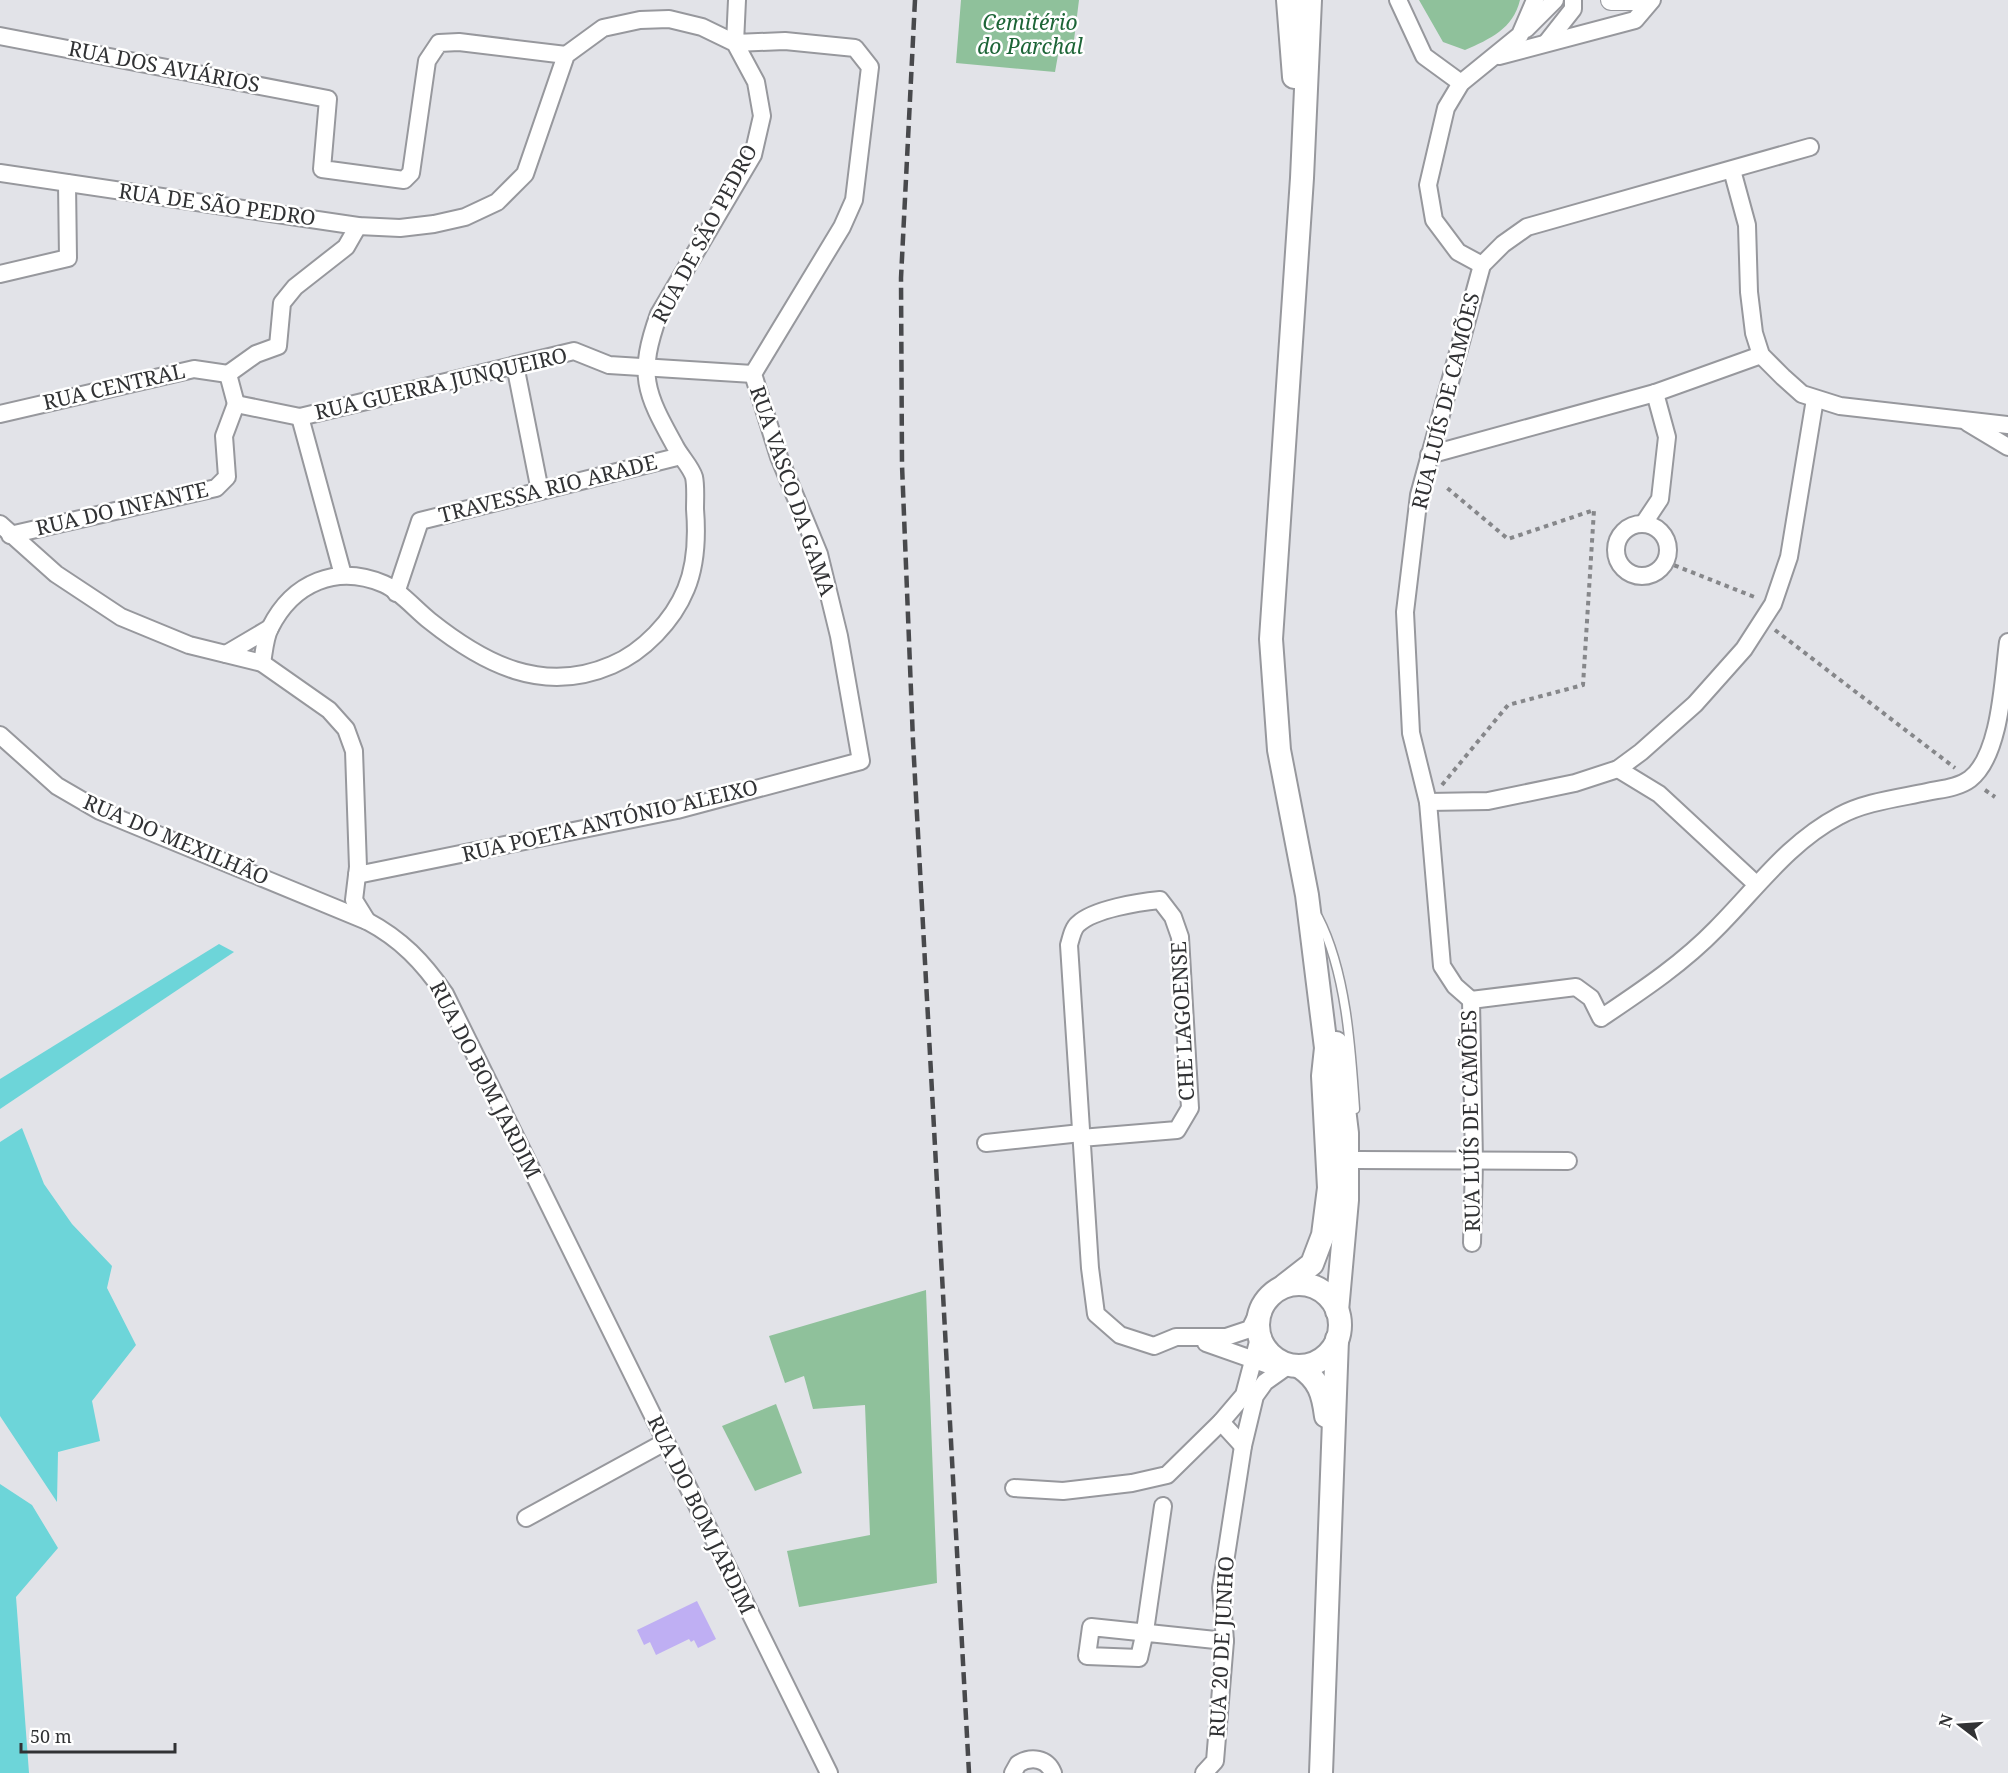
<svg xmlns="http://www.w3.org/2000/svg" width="2008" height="1773" font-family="'Noto Serif',serif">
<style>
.green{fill:#8fc19b}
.water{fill:#6dd5d9}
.building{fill:#bfaff3}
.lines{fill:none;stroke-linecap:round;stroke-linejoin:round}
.service-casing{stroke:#97989d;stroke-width:11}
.minor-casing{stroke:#97989d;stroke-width:20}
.tertiary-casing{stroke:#97989d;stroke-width:22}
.secondary-casing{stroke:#97989d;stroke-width:26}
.path{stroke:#86878a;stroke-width:4;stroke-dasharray:4.5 4.5;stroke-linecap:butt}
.service{stroke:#fff;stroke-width:8}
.minor{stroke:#fff;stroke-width:16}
.tertiary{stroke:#fff;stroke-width:20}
.secondary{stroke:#fff;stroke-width:22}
.rail{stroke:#48494c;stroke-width:4.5;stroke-dasharray:12 6;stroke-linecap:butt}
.labels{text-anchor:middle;stroke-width:5;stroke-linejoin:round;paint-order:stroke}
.park-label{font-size:21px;font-style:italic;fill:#1d6537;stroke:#fff}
.street-label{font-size:21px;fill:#313234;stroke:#fff}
</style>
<rect width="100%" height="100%" fill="#e2e3e8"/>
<g class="green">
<path d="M961,0H1079L1072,56L1058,55L1055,72L956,63Z"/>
<path d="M1419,0H1520C1513,29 1490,39 1465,50L1443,42Z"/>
<path d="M926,1290L937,1583L799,1607L787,1551L870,1535L865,1405L813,1409L804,1376L785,1383L769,1336Z"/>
<path d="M776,1404L802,1473L755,1491L722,1426Z"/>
</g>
<g class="water">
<path d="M219,944L234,952L0,1109V1079Z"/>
<path d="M22,1128L44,1184L72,1224L112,1266L107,1288L136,1345L92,1401L100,1441L58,1452L57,1502L0,1416V1142Z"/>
<path d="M0,1484L32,1505L58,1548L16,1597L29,1773H0Z"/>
</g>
<path class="building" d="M697,1601L716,1639L698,1648L694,1640L691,1642L689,1639L656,1655L650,1642L644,1645L637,1630Z"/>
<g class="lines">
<defs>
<path id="service" d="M1318,917C1346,971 1351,1048 1355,1109"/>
<g id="minor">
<path d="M1398,0L1424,56L1461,83"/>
<path d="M1526,29L1555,0"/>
<path d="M0,36L328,99L322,169L404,180L411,173L427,61L439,43L459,42L566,55"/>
<path d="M1547,42L1573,9V0"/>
<path d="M1499,56L1635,20L1652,0"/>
<path d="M1732,170L1747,225L1749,292L1754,333L1761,355L1783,377L1802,394L1840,406L2008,425"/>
<path d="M0,173L358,226L400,228L434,224L465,217L497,202L525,174L566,55L603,28L640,20L669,19L702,27L735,43L756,82L762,116L753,155L659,314C637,375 645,392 675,446C680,456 691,467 694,477C696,486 695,499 695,509C697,534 696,565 686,589C673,621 643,652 612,665C543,695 484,664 430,621C415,609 400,591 384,584C337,564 293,582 270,628C265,637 264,652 262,663"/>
<path d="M1482,265L1458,252L1434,220L1428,185L1446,108L1461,83L1520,35L1535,0"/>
<path d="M0,274L68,258L67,183"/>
<path d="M515,365L540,491"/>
<path d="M228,374L256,354L278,346L282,303L295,287L346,247L358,226"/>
<path d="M228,374L236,404"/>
<path d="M236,404L300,417L574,351L609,365L753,374"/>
<path d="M0,414L194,369L228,374"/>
<path d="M300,417L343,575"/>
<path d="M1968,423L2008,447"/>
<path d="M1429,455L1655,393L1761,355"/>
<path d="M1644,523L1660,499L1667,437L1655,393"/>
<circle cx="1642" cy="550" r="26"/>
<path d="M0,524L56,574L121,617L189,645L262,663L329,710L346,729L354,751L358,867L354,900L367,921"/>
<path d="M10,535L216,488L227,477L224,436L236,404"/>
<path d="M396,593L420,521L681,456"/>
<path d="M226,654L270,628"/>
<path d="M0,735L57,786L100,811L367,921C401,939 423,962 445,994L829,1773"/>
<path d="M1618,769L1659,794L1756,884"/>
<path d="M1428,802L1488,801L1575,783L1618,769L1641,752L1695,704L1744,649L1773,604L1789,557L1815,399"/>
<path d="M357,875L677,810L861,761L839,636L819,554L779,457L753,374L842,227L854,200L870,67L855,48L785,41L735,43L737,0"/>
<path d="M1471,1000L1576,987L1591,998L1601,1018C1641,991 1682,964 1716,929C1756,889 1788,843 1839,816C1864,802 1899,798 1927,792C1941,789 1958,788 1970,779C2001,755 2003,679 2008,642"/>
<path d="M1081,1138L1177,1130L1190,1108L1180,937L1173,917L1160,900C1139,902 1094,909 1078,924C1073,928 1071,938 1069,945L1090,1268L1096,1314L1120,1335L1154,1346L1176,1337H1226L1250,1329L1260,1309"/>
<path d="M986,1143L1081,1133"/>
<path d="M1358,1160L1568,1161"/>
<path d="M1472,1243L1474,1161L1471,1000L1455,986L1442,966L1428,802L1411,733L1405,612L1419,495L1482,265L1503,244L1527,227L1810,147"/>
<path d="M1206,1343L1280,1369"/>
<path d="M1221,1422L1243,1446"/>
<path d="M1014,1488L1063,1491L1132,1483L1167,1475L1221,1422L1244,1395L1259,1338"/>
<path d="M1163,1506L1145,1631L1139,1658L1087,1656L1091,1627L1225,1641"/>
<path d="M526,1518L665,1442"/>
<path d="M1013,1773L1018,1764C1031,1756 1047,1758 1053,1773"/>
<path d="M1204,1773L1215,1761L1225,1641L1221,1588L1243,1446L1255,1396L1265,1382L1289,1365"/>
</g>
<path id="tertiary" d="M1611,0H1638"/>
<g id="secondary">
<path d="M1288,0L1294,77"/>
<path d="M1336,1043L1347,1133V1200L1337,1311"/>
<circle cx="1299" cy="1325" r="41"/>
<path d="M1285,1285L1312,1264L1323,1235L1329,1188L1323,1076L1326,1048L1307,895L1279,750L1271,639L1302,178L1310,0"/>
<path d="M1300,1367C1319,1380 1323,1393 1326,1416"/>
<path d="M1321,1773L1337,1339"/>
</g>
</defs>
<use href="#service" class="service-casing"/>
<use href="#minor" class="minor-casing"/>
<use href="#tertiary" class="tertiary-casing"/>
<use href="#secondary" class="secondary-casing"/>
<g class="path">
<path d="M1666,562L1757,598"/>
<path d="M1775,630L1955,768"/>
<path d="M1442,785L1508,705L1583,685L1594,510L1508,539L1446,487"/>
<path d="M1985,790L1995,797"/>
</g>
<use href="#service" class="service"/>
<use href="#minor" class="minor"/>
<use href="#tertiary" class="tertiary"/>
<use href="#secondary" class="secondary"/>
<path class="rail" d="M915,0L901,278L902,465L913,741L969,1773"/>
</g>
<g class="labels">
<g class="park-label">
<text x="1030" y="30">Cemitério<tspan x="1030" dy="24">do Parchal</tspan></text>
</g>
<g class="street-label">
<text transform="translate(164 67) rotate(11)" y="7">RUA DOS AVIÁRIOS</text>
<text transform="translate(217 205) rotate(8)" y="7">RUA DE SÃO PEDRO</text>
<text transform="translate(705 234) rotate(-62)" y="7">RUA DE SÃO PEDRO</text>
<text transform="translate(441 384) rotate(-13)" y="7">RUA GUERRA JUNQUEIRO</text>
<text transform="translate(114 387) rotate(-13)" y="7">RUA CENTRAL</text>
<text transform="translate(1446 401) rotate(-76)" y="7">RUA LUÍS DE CAMÕES</text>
<text transform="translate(548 489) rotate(-14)" y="7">TRAVESSA RIO ARADE</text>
<text transform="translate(792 491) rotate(71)" y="7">RUA VASCO DA GAMA</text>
<text transform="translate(122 509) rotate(-13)" y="7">RUA DO INFANTE</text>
<text transform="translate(610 821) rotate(-13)" y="7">RUA POETA ANTÓNIO ALEIXO</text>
<text transform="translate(176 840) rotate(23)" y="7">RUA DO MEXILHÃO</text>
<text transform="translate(1183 1021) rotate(-93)" y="7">CHE LAGOENSE</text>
<text transform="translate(485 1080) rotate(63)" y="7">RUA DO BOM JARDIM</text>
<text transform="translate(1471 1121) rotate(-91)" y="7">RUA LUÍS DE CAMÕES</text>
<text transform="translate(701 1515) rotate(64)" y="7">RUA DO BOM JARDIM</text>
<text transform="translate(1222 1647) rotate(-87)" y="7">RUA 20 DE JUNHO</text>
</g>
</g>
<g transform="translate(1960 1725) rotate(287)" stroke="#ffffff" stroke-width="4.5" paint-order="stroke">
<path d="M0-4.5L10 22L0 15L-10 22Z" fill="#313234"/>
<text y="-9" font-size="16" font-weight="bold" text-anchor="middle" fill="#313234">N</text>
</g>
<path d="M21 1743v9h154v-9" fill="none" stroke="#313234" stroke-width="3"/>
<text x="30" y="1743" font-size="18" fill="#313234" stroke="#ffffff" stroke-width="4.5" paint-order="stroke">50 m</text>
</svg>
